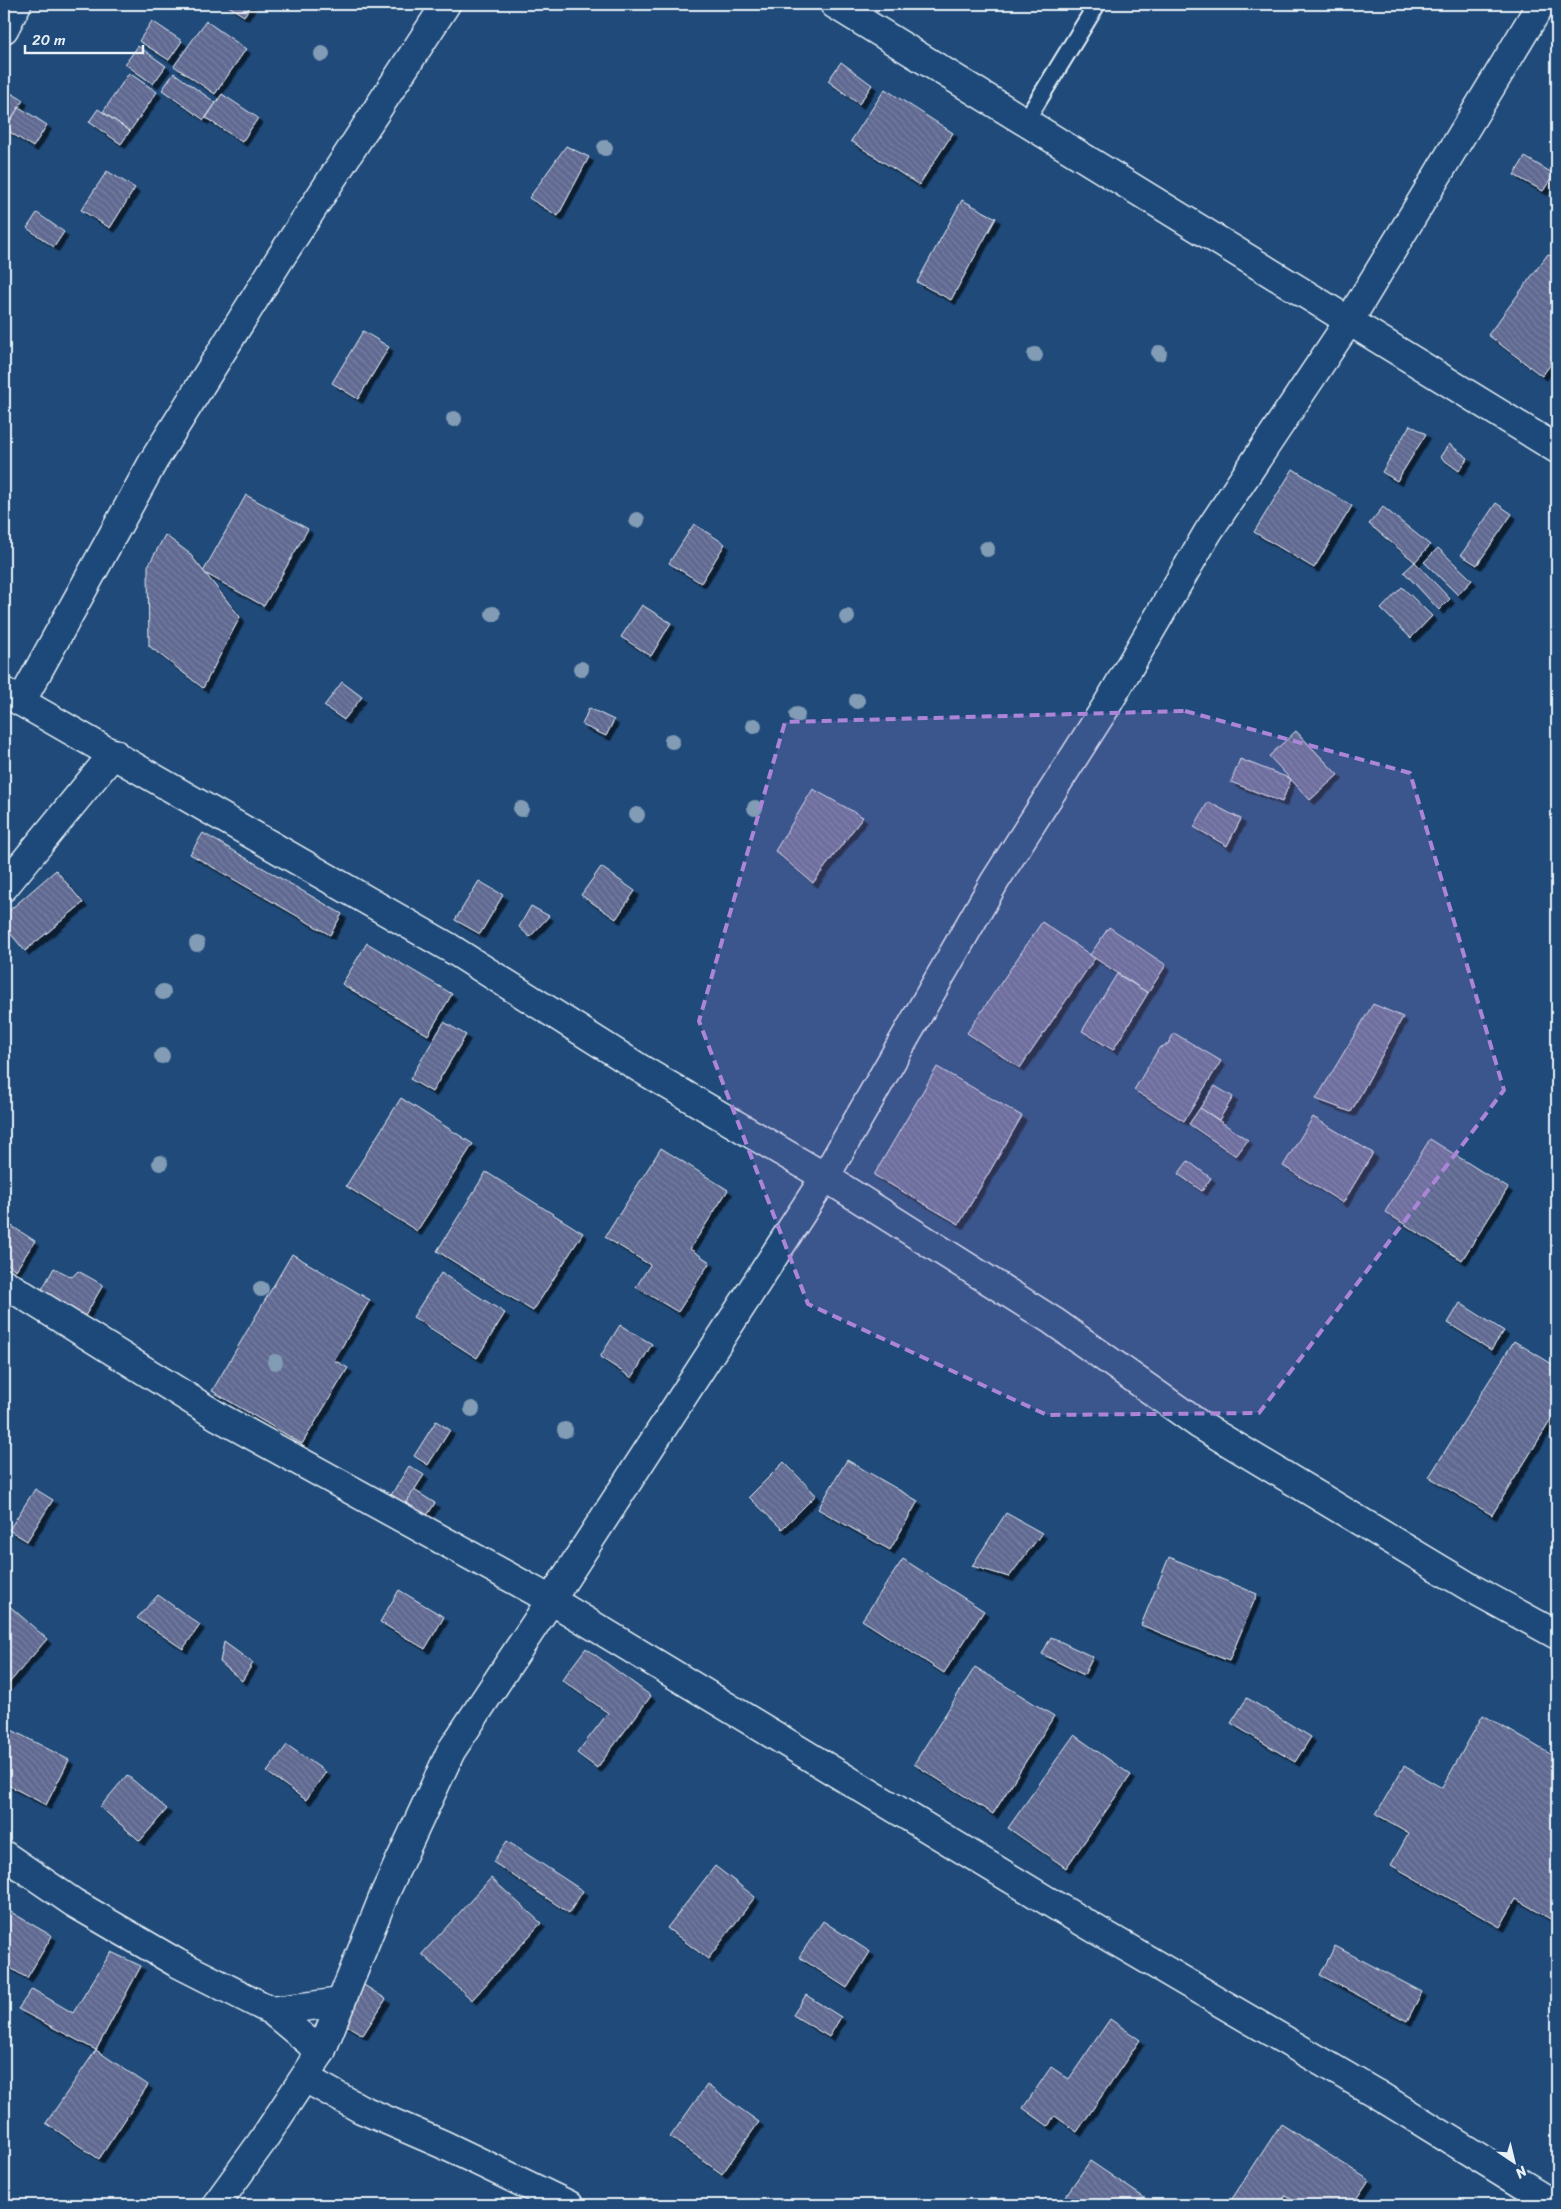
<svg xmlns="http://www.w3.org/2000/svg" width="1561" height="2209" font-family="Sriracha,sans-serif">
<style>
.building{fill:url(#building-back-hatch);stroke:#e8f1f8;filter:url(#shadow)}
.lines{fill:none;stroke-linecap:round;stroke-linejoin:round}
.service-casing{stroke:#e8f1f8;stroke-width:20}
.minor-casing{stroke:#e8f1f8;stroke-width:31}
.service{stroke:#1f4a7a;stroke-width:16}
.minor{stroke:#1f4a7a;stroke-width:28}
.tree{fill:#829cb5}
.marked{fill:#ac85d9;fill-opacity:0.2;stroke:#ac85d9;stroke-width:4;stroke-dasharray:10 6;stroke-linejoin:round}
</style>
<defs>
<pattern id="building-back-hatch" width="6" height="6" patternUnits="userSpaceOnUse" patternTransform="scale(1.25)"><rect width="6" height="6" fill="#606991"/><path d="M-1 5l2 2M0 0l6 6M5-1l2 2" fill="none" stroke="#777fa1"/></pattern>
<filter id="shadow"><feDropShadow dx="4.5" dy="4.5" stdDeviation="0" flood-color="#0009"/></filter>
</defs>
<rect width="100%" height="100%" fill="#1f4a7a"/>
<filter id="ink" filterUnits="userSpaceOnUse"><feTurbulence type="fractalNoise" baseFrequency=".02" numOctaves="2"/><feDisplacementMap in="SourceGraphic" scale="10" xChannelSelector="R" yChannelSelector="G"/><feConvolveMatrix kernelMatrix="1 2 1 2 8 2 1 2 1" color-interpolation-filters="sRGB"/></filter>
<g filter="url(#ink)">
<g class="building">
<path d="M225,4H252L244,16Z"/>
<path d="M152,21L182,41L169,60L139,41Z"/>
<path d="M206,21L246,49L215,94L174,66Z"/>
<path d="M138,46L166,66L153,84L125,64Z"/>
<path d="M841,62L872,85L859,104L828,81Z"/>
<path d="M129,73L157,92L130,131L103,112Z"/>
<path d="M174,73L216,103L204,120L162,90Z"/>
<path d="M4,89L23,100L12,119L4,114Z"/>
<path d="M885,89L953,133L919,185L851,141Z"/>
<path d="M222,94L258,118L242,142L206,118Z"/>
<path d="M19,107L47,125L33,147L5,129Z"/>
<path d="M98,109L130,131L121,144L89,122Z"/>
<path d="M566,146L589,157L558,216L529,198Z"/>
<path d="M1525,157L1554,174L1543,191L1514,175Z"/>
<path d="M107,171L135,188L110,228L81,210Z"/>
<path d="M962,200L996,218L951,300L917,282Z"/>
<path d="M37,213L64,232L54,247L27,228Z"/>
<path d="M1548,254L1557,261V356L1542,376L1488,335Z"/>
<path d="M363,331L389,347L358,399L332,383Z"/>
<path d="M1410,425L1426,434L1397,481L1382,472Z"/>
<path d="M1449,444L1468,458L1459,471L1440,457Z"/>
<path d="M1293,469L1352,506L1314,568L1254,532Z"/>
<path d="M246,495L308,529L264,606L203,572Z"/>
<path d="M1496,503L1512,514L1477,565L1461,555Z"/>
<path d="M1383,507L1430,545L1415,562L1369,524Z"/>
<path d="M694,524L725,544L701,583L669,563Z"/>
<path d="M165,535L189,553L240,617L203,688L149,646L148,566Z"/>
<path d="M1438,548L1472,580L1458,595L1424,562Z"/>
<path d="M1415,562L1450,599L1439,610L1404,572Z"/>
<path d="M1402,587L1432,616L1411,638L1381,609Z"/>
<path d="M642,605L671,623L651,656L621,637Z"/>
<path d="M342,682L362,697L344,720L324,706Z"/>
<path d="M589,708L614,720L606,736L582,725Z"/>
<path d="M1296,731L1338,775L1310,800L1269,756Z"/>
<path d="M1240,759L1291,779L1282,802L1231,782Z"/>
<path d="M813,789L863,817L813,883L775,851Z"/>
<path d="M1208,802L1241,819L1227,846L1194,827Z"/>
<path d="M203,833L342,914L330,935L190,854Z"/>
<path d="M601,867L635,891L616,919L581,895Z"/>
<path d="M56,870L83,903L25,951L4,926V915Z"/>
<path d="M479,881L503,895L480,934L455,920Z"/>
<path d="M531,906L549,916L530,937L519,927Z"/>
<path d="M1042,922L1095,958L1020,1068L967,1033Z"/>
<path d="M1109,927L1166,965L1148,993L1090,955Z"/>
<path d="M367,943L452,994L428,1035L342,984Z"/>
<path d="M1117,974L1148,993L1113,1050L1082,1031Z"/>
<path d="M1373,1004L1403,1017L1351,1112L1316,1099Z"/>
<path d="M444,1022L466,1035L432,1092L410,1079Z"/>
<path d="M1174,1033L1221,1061L1184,1121L1134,1090L1159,1048L1168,1044Z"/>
<path d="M937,1067L1022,1116L959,1224L874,1175Z"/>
<path d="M1215,1086L1233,1097L1219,1120L1200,1108Z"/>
<path d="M401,1098L473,1144L417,1231L346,1186Z"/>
<path d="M1200,1108L1248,1140L1236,1156L1189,1124Z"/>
<path d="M1313,1117L1373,1153L1343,1203L1283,1166Z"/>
<path d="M1430,1139L1508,1188L1462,1260L1385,1212Z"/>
<path d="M661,1148L728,1190L690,1249L710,1262L678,1312L636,1287L650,1265L605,1237Z"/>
<path d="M1188,1161L1211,1178L1202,1191L1178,1174Z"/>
<path d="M486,1172L583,1233L533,1311L437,1251Z"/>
<path d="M4,1221L35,1241L16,1270L4,1262Z"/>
<path d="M292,1254L370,1300L334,1360L348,1368L302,1444L212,1391Z"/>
<path d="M54,1268L72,1277L78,1271L103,1285L81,1323L37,1298Z"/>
<path d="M441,1273L505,1313L477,1358L413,1317Z"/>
<path d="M1460,1303L1504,1331L1491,1350L1448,1323Z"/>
<path d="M620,1325L652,1344L632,1378L600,1357Z"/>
<path d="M1514,1341L1557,1367V1410L1492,1515L1429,1477Z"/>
<path d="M436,1421L450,1430L428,1465L414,1456Z"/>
<path d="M847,1460L918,1501L890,1550L818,1509Z"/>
<path d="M784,1462L816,1495L782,1529L749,1497Z"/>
<path d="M409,1466L424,1475L402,1509L388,1500Z"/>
<path d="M35,1489L53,1500L27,1541L9,1530Z"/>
<path d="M414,1490L435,1503L423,1522L402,1509Z"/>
<path d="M1006,1513L1042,1533L1009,1577L972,1566Z"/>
<path d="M1169,1557L1257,1594L1229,1661L1141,1625Z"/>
<path d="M903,1559L984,1611L944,1673L862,1620Z"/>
<path d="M399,1590L444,1617L425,1649L380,1622Z"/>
<path d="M158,1595L200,1625L183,1649L137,1618Z"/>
<path d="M4,1601L47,1639L4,1689Z"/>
<path d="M1051,1637L1093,1657L1084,1675L1042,1654Z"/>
<path d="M224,1642L253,1663L242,1681L220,1662Z"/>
<path d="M586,1648L651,1696L597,1768L577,1753L608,1713L562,1680Z"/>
<path d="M975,1667L1054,1716L993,1814L914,1764Z"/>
<path d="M1247,1698L1311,1737L1295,1762L1231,1723Z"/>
<path d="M1483,1715L1557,1758V1923L1516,1899L1500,1927L1391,1865L1409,1833L1376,1814L1404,1766L1442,1788Z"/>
<path d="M6,1727L69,1760L46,1805L4,1783V1731Z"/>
<path d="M1074,1735L1131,1775L1066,1868L1008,1828Z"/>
<path d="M287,1745L326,1772L306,1800L267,1772Z"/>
<path d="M127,1775L167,1809L140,1841L100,1807Z"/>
<path d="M507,1841L583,1891L569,1913L493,1862Z"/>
<path d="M715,1866L755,1897L708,1959L667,1928Z"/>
<path d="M491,1878L541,1923L472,2000L422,1954Z"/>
<path d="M4,1908L52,1936L27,1978L4,1964Z"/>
<path d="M823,1921L870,1952L847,1988L799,1957Z"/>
<path d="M1335,1946L1422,1992L1407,2021L1320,1975Z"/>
<path d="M111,1952L141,1966L96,2050L18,2009L32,1989L73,2013Z"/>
<path d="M364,1985L386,1999L363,2035L341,2022Z"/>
<path d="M806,1995L841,2017L829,2037L793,2015Z"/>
<path d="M1110,2019L1140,2040L1077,2132L1055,2116L1048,2126L1023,2108L1051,2067L1069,2079Z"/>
<path d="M96,2050L148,2085L99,2159L46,2123Z"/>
<path d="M707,2085L759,2122L722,2174L670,2137Z"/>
<path d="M1281,2124L1369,2180L1352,2205H1302L1286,2195L1279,2205H1228Z"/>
<path d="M1090,2161L1155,2205H1059Z"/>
</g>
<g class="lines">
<defs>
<path id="service" d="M1025,122L1097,4"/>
<g id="minor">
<path d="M834,4L1557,449"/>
<path d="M4,29L17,4"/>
<path d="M4,692L450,948L641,1069L825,1177L1053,1321L1200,1425L1473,1589L1557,1635"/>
<path d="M21,702L154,460L279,260L446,4"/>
<path d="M4,887L114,753"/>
<path d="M4,1283L219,1417L551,1600L1056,1906L1375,2093L1556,2205"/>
<path d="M4,1855L74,1903L177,1963L272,2011L321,2052"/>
<path d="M272,2011L341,2002"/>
<path d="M305,2078L361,2109L442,2144L569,2205"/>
<path d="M216,2205L261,2143L321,2052L385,1893L451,1751L551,1600L825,1177L995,881L1107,705L1208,532L1349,321L1541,4"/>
</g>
</defs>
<use href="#service" class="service-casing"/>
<use href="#minor" class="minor-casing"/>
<use href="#service" class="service"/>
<use href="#minor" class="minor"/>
</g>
<g class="tree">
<circle cx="322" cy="54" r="8"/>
<circle cx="605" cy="148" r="8"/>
<circle cx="1159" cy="353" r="8"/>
<circle cx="1035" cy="355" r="8"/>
<circle cx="454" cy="419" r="8"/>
<circle cx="637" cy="520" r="8"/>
<circle cx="987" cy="549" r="8"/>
<circle cx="493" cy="614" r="8"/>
<circle cx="847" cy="617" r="8"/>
<circle cx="581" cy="669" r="8"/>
<circle cx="857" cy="701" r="8"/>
<circle cx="797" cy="715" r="8"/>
<circle cx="754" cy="726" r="8"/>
<circle cx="672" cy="741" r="8"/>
<circle cx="755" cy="808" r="8"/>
<circle cx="521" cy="809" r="8"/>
<circle cx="637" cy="815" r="8"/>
<circle cx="197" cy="944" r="8"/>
<circle cx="163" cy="992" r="8"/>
<circle cx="162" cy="1056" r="8"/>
<circle cx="160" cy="1163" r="8"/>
<circle cx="261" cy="1289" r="8"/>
<circle cx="275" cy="1362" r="8"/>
<circle cx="472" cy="1409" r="8"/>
<circle cx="565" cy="1430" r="8"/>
</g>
</g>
<path class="marked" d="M1185,711L1410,773L1504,1090L1259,1413L1047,1415L808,1304L699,1021L785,722Z"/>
<rect width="1561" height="2209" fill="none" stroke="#1f4a7a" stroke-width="20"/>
<rect x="10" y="10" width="1541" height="2189" fill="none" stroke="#e8f1f8" stroke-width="2" filter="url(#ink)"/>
<g transform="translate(1514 2162) rotate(145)" stroke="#1f4a7a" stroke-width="4" paint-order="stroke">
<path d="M0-4L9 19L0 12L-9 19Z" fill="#e8f1f8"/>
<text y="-8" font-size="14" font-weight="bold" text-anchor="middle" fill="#e8f1f8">N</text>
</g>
<path d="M25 45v8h118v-8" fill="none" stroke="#e8f1f8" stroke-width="2.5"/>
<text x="32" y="45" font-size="15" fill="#e8f1f8" stroke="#1f4a7a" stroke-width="4" paint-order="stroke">20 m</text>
</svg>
